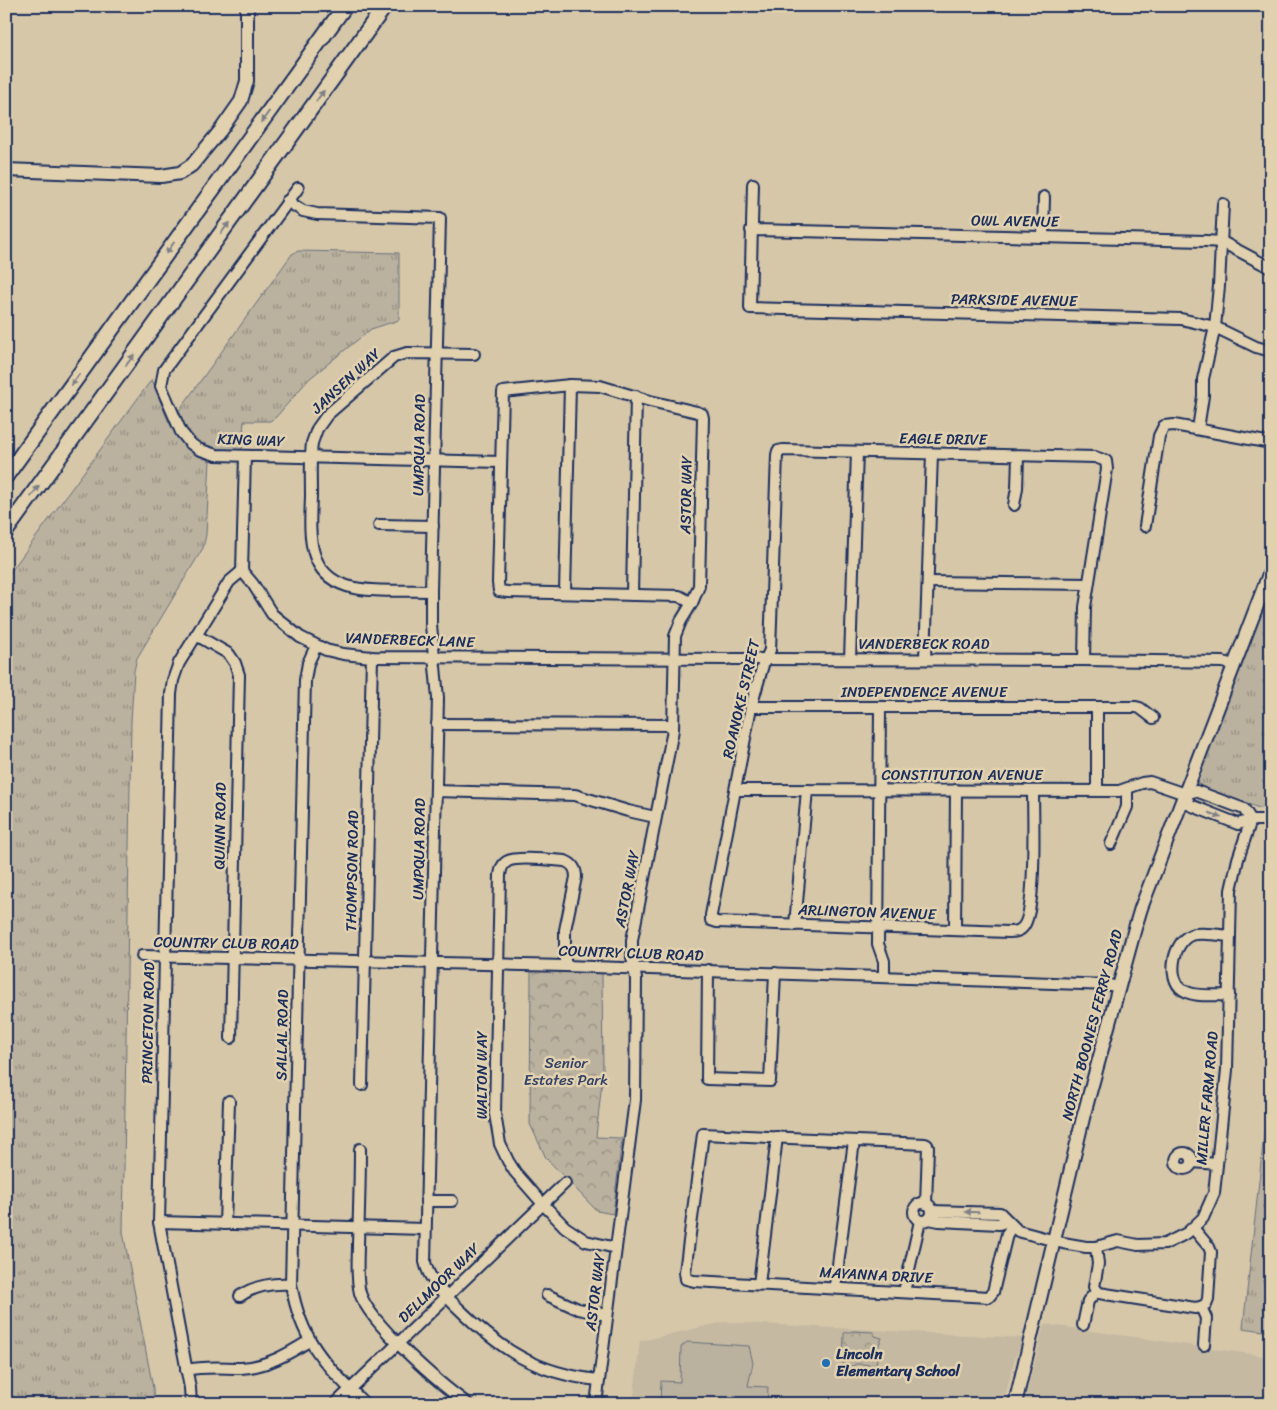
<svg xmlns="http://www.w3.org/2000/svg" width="1277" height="1410" font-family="Sriracha,sans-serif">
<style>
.built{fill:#c5b9a2}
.grass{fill:url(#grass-tufts);stroke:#6a707e}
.forest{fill:url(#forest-crowns);stroke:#6a707e}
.pitch{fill:#bab19e;stroke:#6a707e}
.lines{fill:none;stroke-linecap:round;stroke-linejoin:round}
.minor-casing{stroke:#1b2f5e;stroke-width:14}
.major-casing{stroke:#1b2f5e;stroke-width:16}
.highway-casing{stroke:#1b2f5e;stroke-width:18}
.minor{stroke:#e2d1ae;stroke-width:10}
.major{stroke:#e2d1ae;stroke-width:12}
.highway{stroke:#e2d1ae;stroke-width:14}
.oneway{fill:#7e8086}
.poi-dot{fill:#1f6fb2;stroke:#e2d1ae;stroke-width:2}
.labels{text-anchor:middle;stroke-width:5;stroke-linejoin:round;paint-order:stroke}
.street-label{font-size:15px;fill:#1b2f5e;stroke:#e2d1ae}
.park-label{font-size:15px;fill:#334268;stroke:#e2d1ae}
.poi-label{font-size:15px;font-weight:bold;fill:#1b2f5e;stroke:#e2d1ae;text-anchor:start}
</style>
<defs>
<pattern id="grass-tufts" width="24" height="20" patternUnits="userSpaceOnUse" patternTransform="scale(1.25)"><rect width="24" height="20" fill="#bab19e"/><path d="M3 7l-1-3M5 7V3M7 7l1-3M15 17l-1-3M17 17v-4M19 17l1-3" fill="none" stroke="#969084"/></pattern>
<pattern id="forest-crowns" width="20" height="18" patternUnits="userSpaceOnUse" patternTransform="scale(1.25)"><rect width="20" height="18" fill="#bab19e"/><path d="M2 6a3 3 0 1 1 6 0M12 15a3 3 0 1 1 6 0" fill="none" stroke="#969084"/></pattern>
</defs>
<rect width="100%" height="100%" fill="#d6c7a9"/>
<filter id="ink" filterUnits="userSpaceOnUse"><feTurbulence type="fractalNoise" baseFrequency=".02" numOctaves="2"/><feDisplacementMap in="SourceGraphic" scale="10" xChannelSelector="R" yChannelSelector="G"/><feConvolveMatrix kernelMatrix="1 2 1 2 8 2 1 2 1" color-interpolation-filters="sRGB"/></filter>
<g filter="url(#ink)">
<g class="built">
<path d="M724,1322L1024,1338L1015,1358L1003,1404H633L640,1341Z"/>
<path d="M1044,1324L1271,1357V1404H1024Z"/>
</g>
<g class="grass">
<path d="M298,251L399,253V320L371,329L309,379L276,417L270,421H244L242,450C225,449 204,451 191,436C185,430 182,419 178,412L292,254Z"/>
<path d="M152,379C166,414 172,447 210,461L206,535L203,548L137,658L134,671L131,722L123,1232L153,1388L154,1404H11L9,1038L6,1036V578Z"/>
<path d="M1271,583V810L1259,808L1204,788L1199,784L1198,779Z"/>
<path d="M1271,1033V1332L1243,1328L1269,1089Z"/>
</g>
<g class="forest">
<path d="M531,971L602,973L603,1072L596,1137L622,1138L613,1214L597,1211L546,1158L530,1124Z"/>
<path d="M854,1331L873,1332L875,1336L882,1338L879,1345L876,1365L856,1364L853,1366H843L844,1333Z"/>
</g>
<path class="pitch" d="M687,1342L749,1346L753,1363L748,1386L768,1387L767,1404H660L661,1381L680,1382L681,1347Z"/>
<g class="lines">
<defs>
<g id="minor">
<path d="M753,184L750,308L1181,319L1215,327L1256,347L1271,351"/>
<path d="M298,188L164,370L161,386L181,432L190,443L198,449L216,455L501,462"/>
<path d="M287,201L303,211L317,214L440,218L431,591V625L438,698L425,1262C429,1281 445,1295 458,1308C501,1350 537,1374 599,1380"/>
<path d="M751,230L1206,241L1222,242L1271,268"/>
<path d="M1043,237L1044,197"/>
<path d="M1198,429L1203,396V379L1215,327L1219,286L1223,204"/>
<path d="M245,456L242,571L253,584L272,614L300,637L326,650L343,654L372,657L727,659"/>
<path d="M1014,505L1017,488L1018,456"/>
<path d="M379,525L433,526"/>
<path d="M1145,526L1159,436L1164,426L1174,425L1271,443"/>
<path d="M928,582L1088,584"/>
<path d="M431,591C408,590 368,593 347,586C305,573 310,531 311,496C311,478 310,460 312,443L317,429L327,415L394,357L407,353L474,354"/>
<path d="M565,593L570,385"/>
<path d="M632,595L636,396"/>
<path d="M196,635L229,654L235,663L239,675L231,1038"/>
<path d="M316,646L308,663L305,680L291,1284C301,1342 325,1364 365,1404"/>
<path d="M732,659L1084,660L1223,662L1234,665"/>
<path d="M850,659L857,452"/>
<path d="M925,659L932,454"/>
<path d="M751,707H1136L1140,708L1153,718"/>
<path d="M1097,707V790"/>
<path d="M880,708L878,944L884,961V977"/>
<path d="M437,724L673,725"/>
<path d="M736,790L1119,791L1142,783L1150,782L1185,794"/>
<path d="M436,791L575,795L628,811L655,817"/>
<path d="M1033,791C1033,815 1037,911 1023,927C1020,931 1014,932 1009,932L717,922L711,920V915L751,707L763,665L770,650L777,455L778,451L783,450L1095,457L1106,461L1107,469L1085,607L1084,660"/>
<path d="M1185,794L1190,805L1238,824L1251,820H1271"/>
<path d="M1185,794L1196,791L1244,809L1251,820"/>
<path d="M1111,844L1127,807V789"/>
<path d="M795,925L807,790"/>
<path d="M955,930L956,790"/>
<path d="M142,956L565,966L1110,985L1118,987"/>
<path d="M565,966V930L576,877C576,869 573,864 565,861C554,860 517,856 508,861C502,864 501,869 500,875L495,1114L500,1144L508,1161L515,1172L543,1204L565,1227L586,1241L616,1248"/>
<path d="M708,970L707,1079L770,1081L775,973"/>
<path d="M1229,995C1217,995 1197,997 1187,992C1165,984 1172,942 1191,935C1200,932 1220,935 1230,936"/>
<path d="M362,1085L372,657"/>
<path d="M360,1149C360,1180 359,1212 358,1244C358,1260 356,1277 360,1293C369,1323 441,1385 468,1404"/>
<circle cx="1184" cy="1161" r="8"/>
<path d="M1193,1162L1217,1164"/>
<path d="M426,1201H452"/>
<circle cx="923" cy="1212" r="9"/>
<path d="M926,1204L928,1147L927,1145L925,1144L703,1134L685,1272L686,1279L694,1281L989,1297L993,1292L1007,1234L1012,1226"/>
<path d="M932,1211L1000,1213L1018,1231L1063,1243L1086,1247H1096L1118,1241L1138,1245L1165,1244L1187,1233L1203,1218L1214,1193L1227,1070L1231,890L1238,859L1251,820"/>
<path d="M929,1219L939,1221L999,1224L1008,1221"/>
<path d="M159,1222L425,1229"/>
<path d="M225,1224L229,1101"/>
<path d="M1193,1228L1209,1247L1211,1252L1208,1299L1206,1304L1201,1307L1206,1318L1204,1345"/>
<path d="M1096,1247L1098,1264L1094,1287L1099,1293L1195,1308L1201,1307"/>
<path d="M759,1284L777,1137"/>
<path d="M835,1288L854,1141"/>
<path d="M904,1292L920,1221"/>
<path d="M547,1295L578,1309L607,1315"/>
<path d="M240,1296C254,1286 274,1283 291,1284"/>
<path d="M1083,1325L1088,1301L1096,1292"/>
<path d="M186,1370C205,1366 222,1368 241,1368C266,1367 288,1354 309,1341"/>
<path d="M191,1404L190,1388L159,1222L171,694L173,680L179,663L229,582L242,571"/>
<path d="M335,1404L565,1183"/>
<path d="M596,1404L635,1100L636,979L632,957V940L673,730L675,636L681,621L692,603L699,586L703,418L702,414L697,412L650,401L600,386L570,385L503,392L498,583L499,591L508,592L679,596L692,603"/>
</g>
<g id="major">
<path d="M6,170L161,176L180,173L192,165L220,131L241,101L247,81V6"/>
<path d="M1015,1404L1083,1118L1135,928L1141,908L1271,569"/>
</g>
<g id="highway">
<path d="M6,476L345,6"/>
<path d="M6,531L385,6"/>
</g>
</defs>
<use href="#minor" class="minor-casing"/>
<use href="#major" class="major-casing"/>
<use href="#highway" class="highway-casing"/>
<use href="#minor" class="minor"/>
<use href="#major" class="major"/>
<use href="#highway" class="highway"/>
</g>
<defs><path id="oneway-solid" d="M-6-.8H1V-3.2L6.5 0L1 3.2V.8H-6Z" transform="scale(1.25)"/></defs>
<g class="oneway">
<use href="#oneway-solid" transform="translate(320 96) rotate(-54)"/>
<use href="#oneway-solid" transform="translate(265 117) rotate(126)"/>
<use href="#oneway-solid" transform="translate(225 228) rotate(-54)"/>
<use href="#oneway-solid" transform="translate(170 248) rotate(126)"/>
<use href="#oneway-solid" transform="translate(130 360) rotate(-54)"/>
<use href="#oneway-solid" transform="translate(75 380) rotate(126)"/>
<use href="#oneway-solid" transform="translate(35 491) rotate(-54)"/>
<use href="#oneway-solid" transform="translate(1215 815) rotate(21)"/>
<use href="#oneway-solid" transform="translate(972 1212) rotate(-178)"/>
</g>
</g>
<circle class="poi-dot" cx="826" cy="1363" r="5"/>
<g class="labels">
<g class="street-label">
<text transform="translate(1015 221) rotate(1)" y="5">OWL AVENUE</text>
<text transform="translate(1014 300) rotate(1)" y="5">PARKSIDE AVENUE</text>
<text transform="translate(346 381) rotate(-43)" y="5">JANSEN WAY</text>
<text transform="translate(943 439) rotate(1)" y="5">EAGLE DRIVE</text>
<text transform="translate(251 440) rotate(2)" y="5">KING WAY</text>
<text transform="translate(419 445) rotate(-89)" y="5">UMPQUA ROAD</text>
<text transform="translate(686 495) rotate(-89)" y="5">ASTOR WAY</text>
<text transform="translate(410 640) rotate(2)" y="5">VANDERBECK LANE</text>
<text x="924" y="649">VANDERBECK ROAD</text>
<text x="924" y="697">INDEPENDENCE AVENUE</text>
<text transform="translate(741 699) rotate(-77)" y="5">ROANOKE STREET</text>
<text x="962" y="780">CONSTITUTION AVENUE</text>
<text transform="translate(220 826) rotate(-89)" y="5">QUINN ROAD</text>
<text transform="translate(419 849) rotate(-89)" y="5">UMPQUA ROAD</text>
<text transform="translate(352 871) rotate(-89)" y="5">THOMPSON ROAD</text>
<text transform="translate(627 889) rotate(-79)" y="5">ASTOR WAY</text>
<text transform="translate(867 912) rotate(2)" y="5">ARLINGTON AVENUE</text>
<text transform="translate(226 943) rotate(1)" y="5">COUNTRY CLUB ROAD</text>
<text transform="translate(631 953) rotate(2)" y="5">COUNTRY CLUB ROAD</text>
<text transform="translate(148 1023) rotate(-89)" y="5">PRINCETON ROAD</text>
<text transform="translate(1092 1025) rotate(-75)" y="5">NORTH BOONES FERRY ROAD</text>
<text transform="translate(282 1035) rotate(-89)" y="5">SALLAL ROAD</text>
<text transform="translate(482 1075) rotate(-90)" y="5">WALTON WAY</text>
<text transform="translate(1207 1098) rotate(-85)" y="5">MILLER FARM ROAD</text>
<text transform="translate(876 1275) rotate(3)" y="5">MAYANNA DRIVE</text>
<text transform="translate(439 1283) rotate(-44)" y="5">DELLMOOR WAY</text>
<text transform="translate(595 1292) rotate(-83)" y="5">ASTOR WAY</text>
</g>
<g class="park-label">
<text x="566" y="1068">Senior<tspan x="566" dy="17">Estates Park</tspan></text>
</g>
<g class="poi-label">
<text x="836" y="1359">Lincoln<tspan x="836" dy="17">Elementary School</tspan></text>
</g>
</g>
<rect width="1277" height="1410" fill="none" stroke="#e2d1ae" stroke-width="25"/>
<rect x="12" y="12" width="1252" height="1385" fill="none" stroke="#1b2f5e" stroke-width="2" filter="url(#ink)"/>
</svg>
